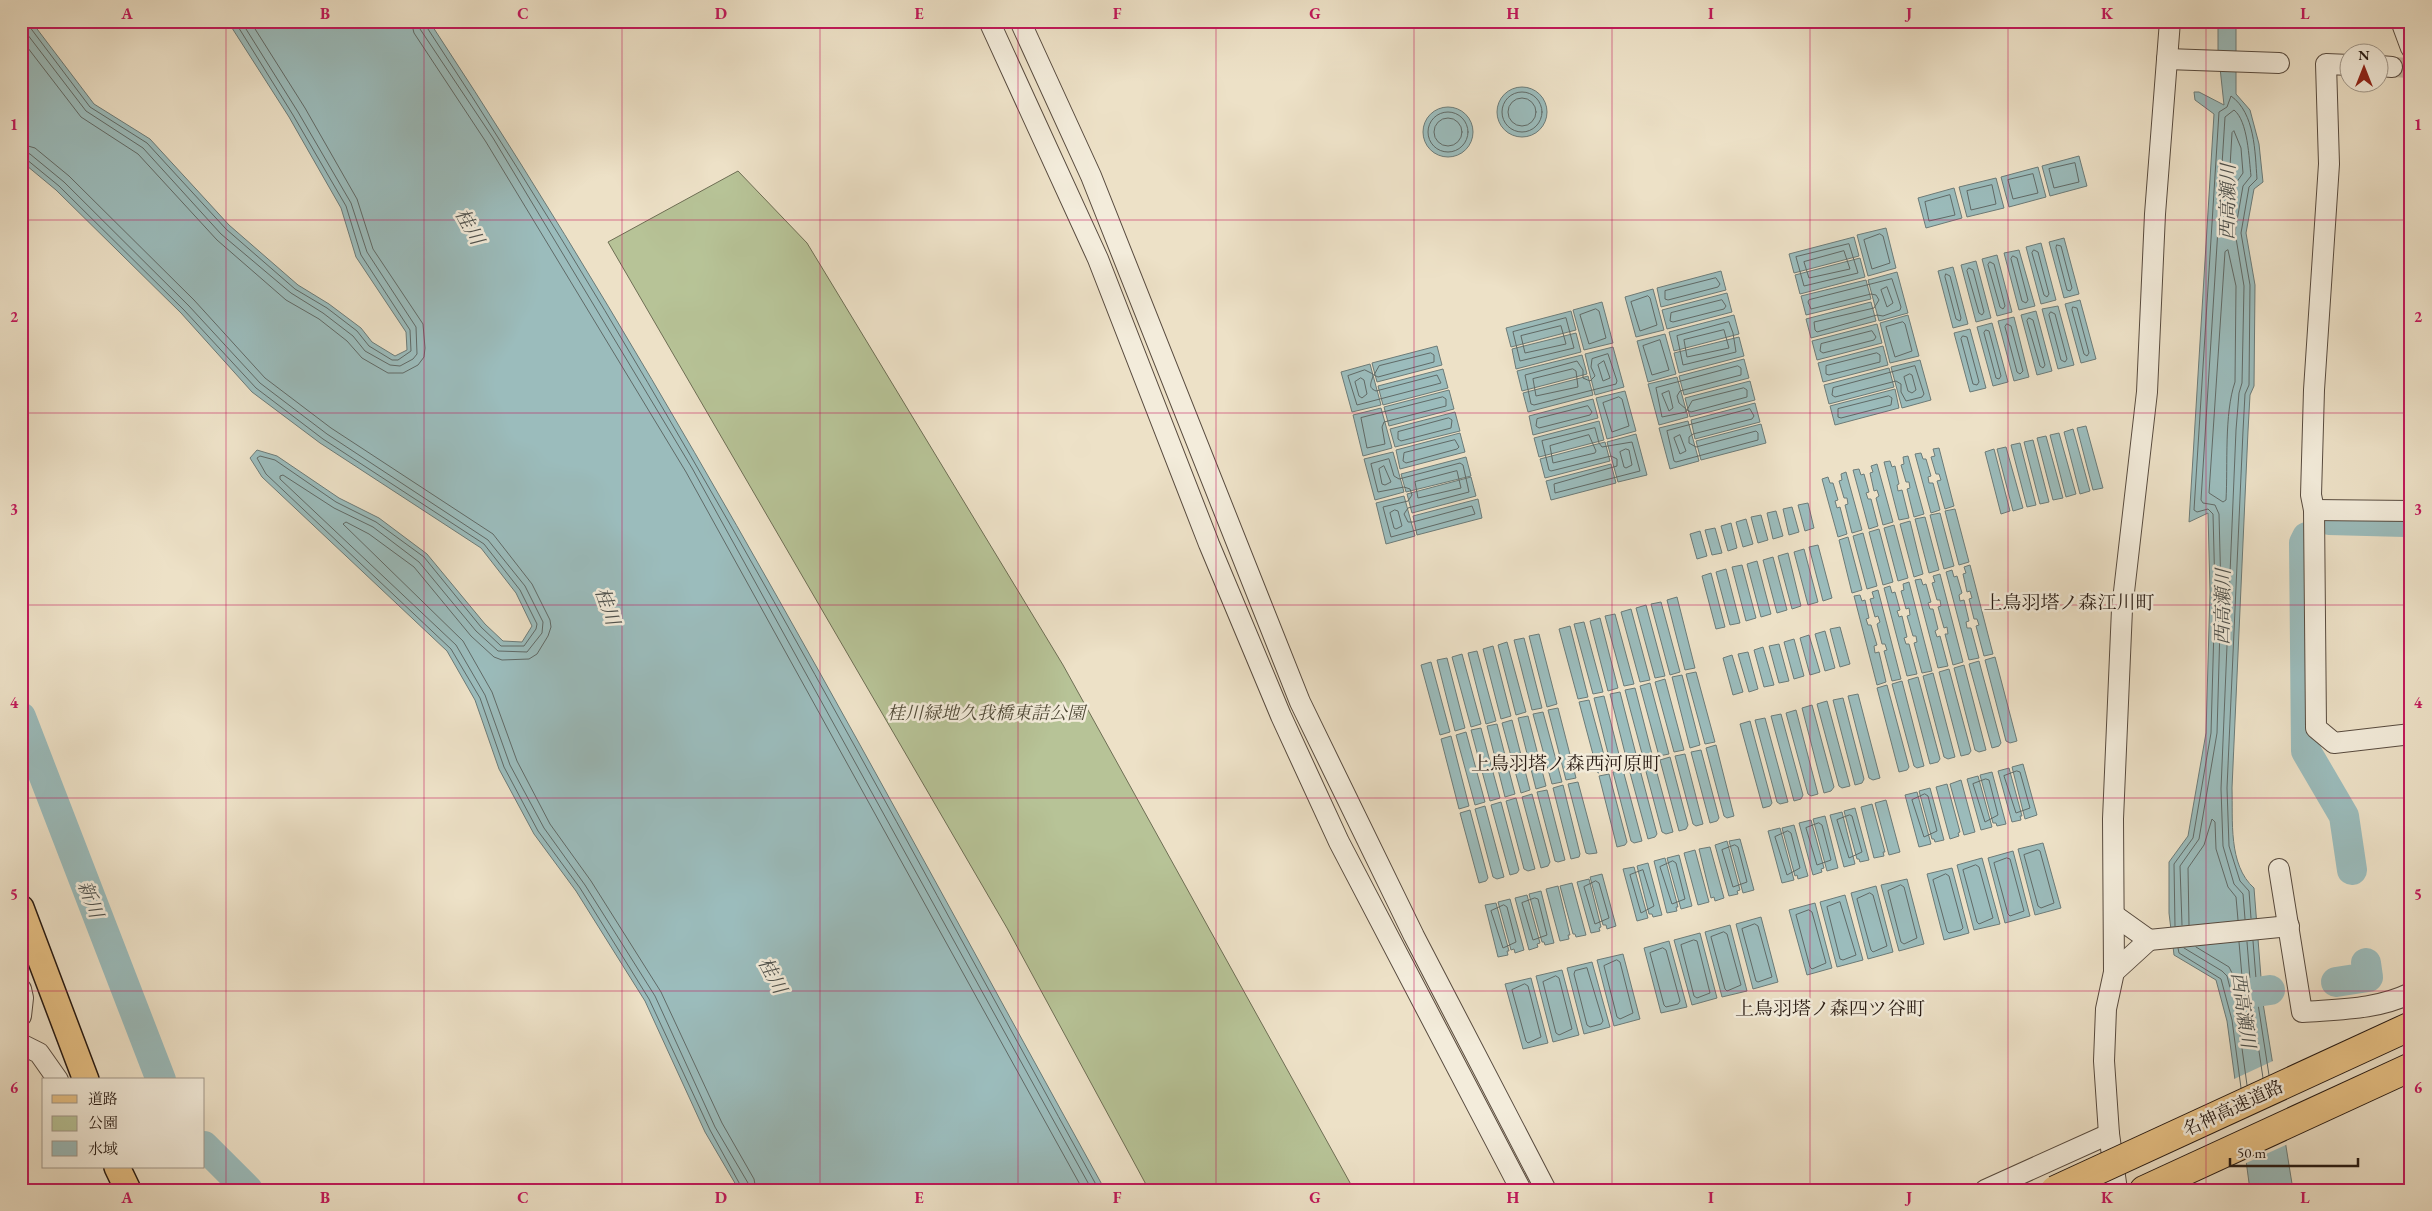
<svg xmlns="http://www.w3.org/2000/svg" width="2432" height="1211" font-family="'EB Garamond','Noto Serif JP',serif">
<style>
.green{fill:#b7c397;stroke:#6e6e54}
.water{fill:#9bbcbc;stroke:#6c7b78}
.pier{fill:#ede1c7}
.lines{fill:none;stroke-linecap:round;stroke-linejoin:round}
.shore{stroke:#606a67;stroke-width:1}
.river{stroke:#9bbcbc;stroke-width:30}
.minor-tunnel{stroke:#c5b9a3;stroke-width:20;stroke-dasharray:20 10;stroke-linecap:butt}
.minor-casing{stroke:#584b3f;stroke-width:22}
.major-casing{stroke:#261912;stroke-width:28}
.highway-casing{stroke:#261912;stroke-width:30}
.minor{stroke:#f3ecdb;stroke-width:20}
.major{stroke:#e6c084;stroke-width:25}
.highway{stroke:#e6c084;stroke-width:28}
.highway-bridge-casing{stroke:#261912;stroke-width:30;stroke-linecap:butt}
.highway-bridge{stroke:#e6c084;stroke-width:28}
.grid{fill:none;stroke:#c2185b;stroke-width:1;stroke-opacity:0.55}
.labels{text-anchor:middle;stroke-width:5;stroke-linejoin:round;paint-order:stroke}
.park-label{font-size:18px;font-style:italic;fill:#524c3a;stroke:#f3ecdb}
.street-label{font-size:18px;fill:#261912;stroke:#f3ecdb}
.water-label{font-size:19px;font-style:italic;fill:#4f524e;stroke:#f3ecdb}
.neighbourhood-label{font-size:19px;fill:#261912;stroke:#f3ecdb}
.neatline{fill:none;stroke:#c2185b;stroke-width:2}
.grid-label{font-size:16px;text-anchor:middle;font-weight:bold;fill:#c2185b}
</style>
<rect width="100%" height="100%" fill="#ede1c7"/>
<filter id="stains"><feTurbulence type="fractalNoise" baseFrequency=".004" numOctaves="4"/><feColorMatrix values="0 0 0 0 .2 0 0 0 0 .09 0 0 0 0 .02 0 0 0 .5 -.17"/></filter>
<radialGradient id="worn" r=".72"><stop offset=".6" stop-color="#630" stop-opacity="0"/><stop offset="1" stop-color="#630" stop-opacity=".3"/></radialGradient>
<path class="green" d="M738,171L807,243L1063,665L1354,1190H1149L1007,928L608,242Z"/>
<g class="water">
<path d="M21,21H31L94,104L150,139L229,225L298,285L329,304L361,328L372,342L395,356L407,350L406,332L356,257L341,208L289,117L232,28L219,21H429C677,397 887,796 1105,1190H739L705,1132L645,1001L576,891L534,834L499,769L475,700L447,651L262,477L250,458L257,450L277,456L339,498L379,518L427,554L485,624L503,641L522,642L532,626L516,593L481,548L320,443L252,392L181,313L56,190L21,161Z"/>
<path d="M2218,21H2236V94L2250,110L2259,144L2263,182L2254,189L2246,233L2255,285L2254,386L2250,395L2248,431L2232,788C2233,820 2228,865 2254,888L2263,1003L2293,1190H2250L2227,1021L2216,980L2174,955L2169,913V862L2188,836L2206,733L2210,592L2208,513L2189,522L2214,114L2195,100L2194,92H2199L2224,105L2218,49Z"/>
<circle cx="1522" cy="112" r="25"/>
<circle cx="1448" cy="132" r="25"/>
<path d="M2079,156L2087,186L2050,196L2042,166Z"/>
<path d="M2038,167L2046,197L2009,207L2001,177Z"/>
<path d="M1996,178L2004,208L1967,217L1959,187Z"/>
<path d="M1954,188L1962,218L1926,228L1918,198Z"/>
<path d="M1886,228L1896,268L1868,276L1857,235Z"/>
<path d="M1854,237L1859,256L1794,273L1789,254Z"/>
<path d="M2064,238L2079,294L2064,298L2049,242Z"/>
<path d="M2041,243L2056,300L2041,304L2026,247Z"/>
<path d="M2019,250L2035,306L2019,310L2004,253Z"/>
<path d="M1997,255L2012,312L1997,316L1982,259Z"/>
<path d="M1860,258L1865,277L1800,294L1795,275Z"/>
<path d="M1976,261L1991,318L1976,322L1961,265Z"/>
<path d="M1953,267L1968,324L1953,328L1938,271Z"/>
<path d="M1721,271L1726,290L1661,307L1657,288Z"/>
<path d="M1897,272L1908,313L1879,321L1868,280Z"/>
<path d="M1866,280L1871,299L1806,315L1801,296Z"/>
<path d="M1653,289L1664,330L1636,337L1625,297Z"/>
<path d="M1727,293L1732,312L1667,329L1662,310Z"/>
<path d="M2080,300L2096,359L2081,363L2065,304Z"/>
<path d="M1602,302L1613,343L1584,350L1573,310Z"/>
<path d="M1871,302L1876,321L1811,338L1806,319Z"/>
<path d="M2058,306L2074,365L2058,369L2042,309Z"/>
<path d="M1571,311L1576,330L1511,347L1506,328Z"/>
<path d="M2036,311L2052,371L2037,375L2021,315Z"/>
<path d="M1734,315L1739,334L1674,351L1669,332Z"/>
<path d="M1908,315L1919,356L1890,363L1880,323Z"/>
<path d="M2014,317L2029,377L2014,381L1998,321Z"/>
<path d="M1992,323L2008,382L1993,386L1977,327Z"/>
<path d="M1877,324L1882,343L1817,360L1812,341Z"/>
<path d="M1970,329L1986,388L1970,392L1954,333Z"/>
<path d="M1576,333L1581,352L1516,369L1512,349Z"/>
<path d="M1665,334L1676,374L1648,382L1637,341Z"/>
<path d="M1739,337L1744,356L1679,373L1674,353Z"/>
<path d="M1437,346L1442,365L1377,382L1372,363Z"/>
<path d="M1883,346L1888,365L1823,382L1818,363Z"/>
<path d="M1613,347L1624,387L1595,395L1585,354Z"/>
<path d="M1582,355L1587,374L1522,391L1517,371Z"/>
<path d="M1744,359L1749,378L1684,395L1679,376Z"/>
<path d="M1920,360L1931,400L1902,408L1891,367Z"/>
<path d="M1370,364L1381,405L1352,412L1341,372Z"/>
<path d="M1889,368L1894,387L1829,404L1824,385Z"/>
<path d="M1443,369L1448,388L1383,405L1378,386Z"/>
<path d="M1588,376L1593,395L1528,412L1523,393Z"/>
<path d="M1677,377L1688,417L1659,425L1648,384Z"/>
<path d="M1750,381L1755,400L1690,417L1685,398Z"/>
<path d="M1895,389L1899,408L1835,425L1830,406Z"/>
<path d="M1449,390L1454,409L1389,426L1384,407Z"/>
<path d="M1625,391L1636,431L1607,439L1596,398Z"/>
<path d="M1593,399L1598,418L1533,435L1529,416Z"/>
<path d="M1755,403L1760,422L1695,439L1691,420Z"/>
<path d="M1381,408L1392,448L1363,456L1353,415Z"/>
<path d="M1455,412L1460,431L1395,447L1390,429Z"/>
<path d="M1599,421L1604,440L1539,457L1534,438Z"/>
<path d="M1688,421L1699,461L1670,469L1659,428Z"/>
<path d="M1761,424L1766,443L1701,460L1696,441Z"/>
<path d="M2086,426L2103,488L2093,490L2077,428Z"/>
<path d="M2073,429L2090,491L2080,494L2064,432Z"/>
<path d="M1460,433L1465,452L1400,469L1396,450Z"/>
<path d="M2059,433L2076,494L2066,497L2050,435Z"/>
<path d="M1636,434L1647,475L1618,482L1607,442Z"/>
<path d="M2046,436L2063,498L2053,500L2037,438Z"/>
<path d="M2033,440L2049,502L2040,504L2024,442Z"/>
<path d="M1605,442L1610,461L1545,478L1540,459Z"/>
<path d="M2020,443L2036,505L2027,507L2011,445Z"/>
<path d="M2006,447L2023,508L2013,511L1997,449Z"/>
<path d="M1939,448L1954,506L1945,509L1937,481L1941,480L1939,474H1936L1931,457L1935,456L1933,449Z"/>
<path d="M1994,449L2010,511L2001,514L1985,452Z"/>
<path d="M1393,452L1404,492L1375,500L1364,459Z"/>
<path d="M1921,453L1923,459H1926L1931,476L1928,477L1929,483H1933L1940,510L1931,513L1915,454Z"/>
<path d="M1908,456L1924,514L1914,517L1907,489L1910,488L1909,482H1906L1901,465L1904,464L1903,457Z"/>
<path d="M1466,457L1471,476L1406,492L1401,474Z"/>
<path d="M1890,461L1892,467L1895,466L1899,484L1897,485L1898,491L1902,490L1909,518L1899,520L1884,462Z"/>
<path d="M1611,464L1616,483L1551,500L1546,481Z"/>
<path d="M1877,464L1893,522L1883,525L1876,498L1879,496L1877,490L1874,491L1870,473L1873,472L1871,466Z"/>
<path d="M1859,469L1861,475L1864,474L1869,492L1866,493L1868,499H1871L1878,526L1869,529L1853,470Z"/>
<path d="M1846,472L1862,530L1852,533L1845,505L1848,504L1847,498H1844L1839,481L1842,480L1841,474Z"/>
<path d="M1471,477L1476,496L1412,513L1407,494Z"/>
<path d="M1828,477L1830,483H1833L1838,500L1835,501L1837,508L1840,507L1847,534L1838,537L1822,479Z"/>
<path d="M1404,496L1415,536L1386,544L1376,503Z"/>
<path d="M1478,499L1482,518L1417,535L1413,516Z"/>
<path d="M1808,503L1814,528L1805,531L1798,505Z"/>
<path d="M1792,507L1799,532L1789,535L1783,509Z"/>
<path d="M1955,509L1969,562L1959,565L1945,511Z"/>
<path d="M1776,511L1783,536L1773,539L1767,513Z"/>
<path d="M1940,513L1954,566L1944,569L1930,515Z"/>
<path d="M1761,515L1768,540L1758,543L1751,517Z"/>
<path d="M1925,517L1939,570L1929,573L1915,519Z"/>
<path d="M1746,519L1753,544L1743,547L1736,522Z"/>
<path d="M1910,521L1923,574L1914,577L1900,524Z"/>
<path d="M1731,523L1737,548L1728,551L1721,526Z"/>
<path d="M1894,525L1908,578L1898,581L1884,528Z"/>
<path d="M1715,528L1722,553L1712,555L1705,530Z"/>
<path d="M1879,529L1893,582L1883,585L1869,532Z"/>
<path d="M1700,531L1707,556L1697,559L1690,534Z"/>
<path d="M1863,533L1877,586L1867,589L1853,536Z"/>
<path d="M1848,537L1862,590L1852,593L1839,540Z"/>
<path d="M1818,545L1832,598L1823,601L1809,547Z"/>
<path d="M1804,549L1818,602L1808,605L1794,552Z"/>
<path d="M1788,553L1801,606L1792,609L1778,556Z"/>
<path d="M1773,557L1787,610L1777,613L1763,560Z"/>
<path d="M1757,561L1771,614L1761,617L1747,564Z"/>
<path d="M1742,565L1756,618L1746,621L1732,567Z"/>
<path d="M1970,565L1993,654L1984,656L1976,626L1979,625L1977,619H1974L1969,599L1972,598L1970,591L1967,592L1963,574L1966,573L1964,567Z"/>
<path d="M1726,569L1740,623L1730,625L1716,572Z"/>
<path d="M1952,570L1954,577L1957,576L1962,593L1959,595L1960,601L1964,600L1969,621L1966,622L1967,628H1971L1979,658L1969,660L1946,572Z"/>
<path d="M1711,573L1725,627L1716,629L1702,576Z"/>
<path d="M1940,574L1963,662L1953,665L1945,634H1948L1947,627L1944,628L1938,607L1941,606L1940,600H1937L1932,583L1935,582L1933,576Z"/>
<path d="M1921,579L1923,585L1926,584L1931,602L1928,603L1930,609H1933L1938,629L1935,631L1937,637L1940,636L1948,666L1938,668L1915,580Z"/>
<path d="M1909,582L1932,671L1922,673L1914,643L1917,642L1916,636H1913L1907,616L1910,615L1909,608L1906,609L1901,591L1904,590L1903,584Z"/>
<path d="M1890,586L1892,593L1895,592L1900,610L1897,611L1899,617L1902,616L1907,637L1904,638L1906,644H1909L1917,674L1907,676L1884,588Z"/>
<path d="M1878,590L1901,679L1892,681L1884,651L1887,650L1885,644H1882L1877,624L1880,622L1878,616L1875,617L1870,599L1874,598L1872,592Z"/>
<path d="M1860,595L1862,601L1865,600L1869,618L1866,619L1868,625H1871L1877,645L1874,646L1875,653L1879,652L1886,682L1877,685L1854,596Z"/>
<path d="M1677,597L1695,668L1685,670L1667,600Z"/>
<path d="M1661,602L1680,672L1670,675L1651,604Z"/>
<path d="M1646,605L1665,676L1655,678L1636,608Z"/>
<path d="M1631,609L1650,680L1640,682L1621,612Z"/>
<path d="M1615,614L1634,684L1624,686L1605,616Z"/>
<path d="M1600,618L1618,688L1608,691L1590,621Z"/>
<path d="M1584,622L1603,692L1593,694L1574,624Z"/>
<path d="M1570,626L1588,697L1578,699L1559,629Z"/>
<path d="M1840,627L1850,664L1840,667L1830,629Z"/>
<path d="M1825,631L1835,668L1825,671L1815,634Z"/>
<path d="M1539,634L1557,704L1547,707L1529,636Z"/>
<path d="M1809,635L1820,672L1810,675L1800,638Z"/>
<path d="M1524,638L1542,708L1532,710L1514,640Z"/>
<path d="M1794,639L1804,676L1794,679L1784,642Z"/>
<path d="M1507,642L1526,712L1516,715L1498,645Z"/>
<path d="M1779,644L1789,681L1779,683L1769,646Z"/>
<path d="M1493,646L1511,716L1501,719L1483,649Z"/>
<path d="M1763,647L1774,685L1764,687L1754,650Z"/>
<path d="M1477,651L1496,721L1486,724L1468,653Z"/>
<path d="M1748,652L1758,689L1749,692L1738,654Z"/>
<path d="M1462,654L1481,724L1471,727L1452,657Z"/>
<path d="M1732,655L1743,692L1733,695L1723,658Z"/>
<path d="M1995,657L2017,741L2010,743L2006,741L1985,660Z"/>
<path d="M1447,658L1465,728L1455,731L1437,660Z"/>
<path d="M1979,661L2001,743L1999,746L1992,748L1969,664Z"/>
<path d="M1431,662L1450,732L1440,735L1421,665Z"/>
<path d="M1964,665L1986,750L1979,752L1975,750L1954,668Z"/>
<path d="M1949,669L1971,751L1969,754L1961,756L1939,672Z"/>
<path d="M1696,672L1715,742L1705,744L1686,674Z"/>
<path d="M1933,673L1955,757L1948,759L1944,757L1923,676Z"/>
<path d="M1682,675L1700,745L1690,748L1672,677Z"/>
<path d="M1918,677L1940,759L1938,762L1930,764L1908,680Z"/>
<path d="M1665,679L1684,750L1674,752L1655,682Z"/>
<path d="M1902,681L1924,766L1917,768L1914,766L1892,684Z"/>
<path d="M1650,683L1669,754L1659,756L1640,686Z"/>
<path d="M1887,685L1909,767L1907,770L1899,772L1877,688Z"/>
<path d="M1635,688L1653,758L1644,761L1625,690Z"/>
<path d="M1620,692L1638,762L1628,765L1610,694Z"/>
<path d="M1858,694L1880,778L1873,780L1869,778L1848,696Z"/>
<path d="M1604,696L1622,766L1612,769L1594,698Z"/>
<path d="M1843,698L1864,779L1862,783L1855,785L1833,700Z"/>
<path d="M1589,700L1608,770L1598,773L1579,702Z"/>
<path d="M1827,701L1850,786L1842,788L1839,786L1817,704Z"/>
<path d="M1812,705L1834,787L1831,791L1824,793L1802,708Z"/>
<path d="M1558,708L1576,778L1566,780L1548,710Z"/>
<path d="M1796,710L1818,794L1811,796L1808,794L1786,713Z"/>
<path d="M1543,712L1562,782L1552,784L1533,714Z"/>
<path d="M1781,714L1803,795L1801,799L1794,801L1771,716Z"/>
<path d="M1528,716L1546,786L1536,789L1518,718Z"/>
<path d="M1765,718L1788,802L1780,804L1777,802L1755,720Z"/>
<path d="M1512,720L1530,790L1521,793L1502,723Z"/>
<path d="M1750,721L1772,803L1770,806L1763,808L1740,724Z"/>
<path d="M1497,724L1515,794L1505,797L1487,726Z"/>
<path d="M1481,728L1500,798L1490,801L1471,730Z"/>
<path d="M1466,732L1485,802L1475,805L1456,735Z"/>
<path d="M1451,736L1469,806L1459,809L1441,739Z"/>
<path d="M1716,745L1734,816L1727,818L1724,816L1706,748Z"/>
<path d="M1701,750L1719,818L1717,821L1710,823L1691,752Z"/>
<path d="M1685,754L1703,824L1696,826L1693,824L1675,756Z"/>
<path d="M1670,757L1688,825L1686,829L1679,831L1660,760Z"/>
<path d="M1654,762L1673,832L1666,834L1662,832L1644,764Z"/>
<path d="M2023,764L2037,815L2025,819L2012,767Z"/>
<path d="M1639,766L1657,834L1655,837L1648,839L1629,769Z"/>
<path d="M2009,768L2022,816H2020L2021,820L2012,822L1998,771Z"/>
<path d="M1623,770L1642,841L1634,843L1631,841L1613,772Z"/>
<path d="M1992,772L2006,824L1997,826L1996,823H1993L1980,775Z"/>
<path d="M1609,774L1627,842L1625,845L1617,847L1599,776Z"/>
<path d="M1978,776L1992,827L1981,830L1967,779Z"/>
<path d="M1961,780L1975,832L1964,835L1950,784Z"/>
<path d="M1578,782L1597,853L1589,854L1586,853L1568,784Z"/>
<path d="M1947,784L1960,832L1958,833L1959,836L1950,839L1936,787Z"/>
<path d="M1563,785L1580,854L1579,857L1571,859L1553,788Z"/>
<path d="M1930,788L1944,840L1935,842L1934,839H1932L1919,791Z"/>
<path d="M1547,790L1565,860L1558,862L1555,861L1537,792Z"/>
<path d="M1917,792L1931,844L1919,847L1905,795Z"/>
<path d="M1532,794L1550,862L1548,866L1541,868L1522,797Z"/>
<path d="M1516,798L1535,869L1528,871L1524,869L1506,801Z"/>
<path d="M1886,800L1900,852L1889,855L1875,803Z"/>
<path d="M1501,802L1519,870L1517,873L1510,875L1491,805Z"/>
<path d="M1872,804L1885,852H1883L1884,856L1874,858L1861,807Z"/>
<path d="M1485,806L1504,877L1497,879L1493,877L1475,809Z"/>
<path d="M1855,808L1869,860L1860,862L1859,859H1857L1844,811Z"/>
<path d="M1470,810L1488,878L1486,881L1479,883L1460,813Z"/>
<path d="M1842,812L1855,864L1844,867L1830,815Z"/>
<path d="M1825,816L1838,868L1827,871L1813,819Z"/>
<path d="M1811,820L1824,868L1821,869L1822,872L1813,875L1799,823Z"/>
<path d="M1794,825L1808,876L1798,879L1797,875L1795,876L1782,828Z"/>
<path d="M1780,828L1794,880L1782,883L1768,831Z"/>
<path d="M1740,839L1754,890L1743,893L1729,841Z"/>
<path d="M1727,841L1740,890L1737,891L1738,894L1729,896L1715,845Z"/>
<path d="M2043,843L2061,908L2035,915L2018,849Z"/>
<path d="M1710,847L1724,898L1715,901L1714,897L1711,898L1699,849Z"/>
<path d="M1695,850L1709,902L1698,905L1684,853Z"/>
<path d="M2013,851L2030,916L2005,923L1988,858Z"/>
<path d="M1679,855L1692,906L1681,909L1667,858Z"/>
<path d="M1665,858L1678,907H1676L1677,911L1667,913L1654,861Z"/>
<path d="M1982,858L2000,924L1974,930L1957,865Z"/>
<path d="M1648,863L1662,915L1653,917L1652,914H1649L1637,866Z"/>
<path d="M1634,867L1648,918L1637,921L1623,869Z"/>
<path d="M1952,868L1969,933L1944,940L1927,874Z"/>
<path d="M1602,874L1616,926L1607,929L1606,925H1603L1590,877Z"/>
<path d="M1589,879L1601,927L1599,928L1600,931L1591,933L1577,882Z"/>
<path d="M1907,879L1924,944L1899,951L1881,885Z"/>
<path d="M1572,883L1586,935L1576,937L1575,934H1573L1560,886Z"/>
<path d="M1558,886L1570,935H1568L1569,939L1560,941L1546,889Z"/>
<path d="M1876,886L1893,952L1868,959L1851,893Z"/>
<path d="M1541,891L1554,943L1545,945L1544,942H1542L1529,894Z"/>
<path d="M1527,895L1540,943L1537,944L1538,947L1529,950L1515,898Z"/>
<path d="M1845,895L1863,960L1837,967L1820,902Z"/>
<path d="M1510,899L1524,950L1515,953L1514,949L1511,950L1498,902Z"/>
<path d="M1496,903L1509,951H1507L1508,955L1498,957L1485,905Z"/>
<path d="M1815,903L1832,968L1807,975L1789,910Z"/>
<path d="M1761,917L1778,982L1753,989L1736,924Z"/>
<path d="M1730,925L1747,991L1722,997L1705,932Z"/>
<path d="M1700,933L1717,998L1692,1005L1674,940Z"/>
<path d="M1669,941L1687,1007L1661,1013L1644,948Z"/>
<path d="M1623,954L1640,1019L1614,1026L1597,960Z"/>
<path d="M1592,962L1610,1027L1584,1034L1567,968Z"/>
<path d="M1562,970L1579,1035L1553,1042L1536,976Z"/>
<path d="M1531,978L1548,1043L1523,1049L1505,984Z"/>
</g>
<path class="pier" d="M2275,1060L2288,1144L2244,1164L2232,1080Z"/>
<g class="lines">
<g class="shore">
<path d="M21,21L24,30L86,111L143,148L221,234L291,293L323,313L353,336L365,351L390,365L400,366L413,359L417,354L416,327L367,252L351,203L298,112L241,21"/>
<path d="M28,21L29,26L90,107L147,143L226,229L295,289L327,308L357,331L369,346L392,360H398L411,351L410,330L361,255L346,206L293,115L237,25L230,21"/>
<path d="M411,21L414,33L486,142L686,472L1083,1190"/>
<path d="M419,21L420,29L493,138L692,468L1092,1190"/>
<path d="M425,21L426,26C673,400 882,798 1099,1190"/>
<path d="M21,39L81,117L138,154L217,240L286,300L319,319L347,341L362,358L388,373H403L418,365L424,357L425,348L423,324L373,249L357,199L305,108L250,21"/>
<circle cx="1522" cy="112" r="20"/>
<circle cx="1522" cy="112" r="14"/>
<circle cx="1448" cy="132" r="20"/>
<circle cx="1448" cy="132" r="14"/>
<path d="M2234,131L2241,148L2243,173L2236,183L2233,202L2230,203L2228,201L2232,133Z"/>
<path d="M21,144L35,148L69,176L194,300L265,378L331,428L493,534L532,584L550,620L551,627L548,636L537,654L529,659L502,660L494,657L471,636L414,567L369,534L346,522L343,524L463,641L492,692L517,761L550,824L591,881L661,992L722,1123L754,1179L756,1190"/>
<path d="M21,151L30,154L64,182L189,306L260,383L327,434L488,540L525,586L543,622L542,633L527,652L498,651L476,631L419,562L373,527L334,508L283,475L280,476V479L456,645L485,695L510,765L544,828L585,885L655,996L715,1127L748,1183L749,1190"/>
<path d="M21,157L26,159L59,186L184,310L256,388L323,439L484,544L520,590L537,624L536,629L524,646H501L481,627L424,557L376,522L336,502L275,460L260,456L257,458L266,474L451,649L480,698L504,767L538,831L580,888L649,999L710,1130L743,1190"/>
<path d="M2075,163L2079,182L2054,188L2049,169Z"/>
<path d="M2033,174L2038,193L2013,199L2008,180Z"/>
<path d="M1992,185L1996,204L1971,210L1967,191Z"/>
<path d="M1950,195L1955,215L1929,221L1925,202Z"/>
<path d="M1880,234L1883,236L1890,263L1872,269L1864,240Z"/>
<path d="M1849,244L1858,273L1804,286L1796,257Z"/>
<path d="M2057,245L2061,246L2072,288L2070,291L2067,290L2056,248Z"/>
<path d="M2034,250L2038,252L2049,294L2047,297L2044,295L2032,253Z"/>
<path d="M2228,250L2236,286L2235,382C2224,414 2228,465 2226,500L2223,502L2209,493L2225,252Z"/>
<path d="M1844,251L1850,269L1809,278L1804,262Z"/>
<path d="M2013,256L2017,258L2028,300L2026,303L2022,301L2011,259Z"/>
<path d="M1990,262L1994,264L2005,306L2003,309L2000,307L1988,265Z"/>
<path d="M1969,268L1973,270L1984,312L1982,315L1979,313L1967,271Z"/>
<path d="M1946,274L1950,276L1961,318L1960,321L1956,319L1945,277Z"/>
<path d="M1716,278L1720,284L1718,287L1668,300L1665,299V291Z"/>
<path d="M1892,279L1901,307L1900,310L1883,316L1877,315L1817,332L1815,330L1814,322L1874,308L1879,300L1876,295L1871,294L1811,309L1808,302L1809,300Z"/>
<path d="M1887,287L1893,303L1887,307L1881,290Z"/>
<path d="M1648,296L1650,298L1657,325L1640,331L1631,302Z"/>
<path d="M1722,300L1726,306L1724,309L1673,322L1670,321L1671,313Z"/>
<path d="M2073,307L2077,308L2089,353L2087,356L2084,354L2072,310Z"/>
<path d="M1596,309L1599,311L1606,338L1589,344L1580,315Z"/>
<path d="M2051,312L2055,314L2067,359L2065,362L2061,360L2049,315Z"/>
<path d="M1566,318L1574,348L1520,361L1513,332Z"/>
<path d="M2029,318L2033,320L2045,365L2043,368L2040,366L2027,321Z"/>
<path d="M1729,322L1733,333L1736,352L1683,365L1677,336Z"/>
<path d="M1903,322L1905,324L1912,351L1895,357L1886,327Z"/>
<path d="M2007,324L2011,326L2023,371L2020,374L2017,372L2005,327Z"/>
<path d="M1561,326L1566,344L1525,353L1521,336Z"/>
<path d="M1724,330L1729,348L1687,357L1684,340Z"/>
<path d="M1986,330L1989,331L2001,376L1999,379L1996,378L1984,333Z"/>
<path d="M1872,331L1876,337L1874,340L1823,353L1820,351L1821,344Z"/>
<path d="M1963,336L1967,337L1979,382L1977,385L1973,384L1961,339Z"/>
<path d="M1660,340L1669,370L1652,375L1643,346Z"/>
<path d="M1431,353L1434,355V362L1378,377L1374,375L1379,366Z"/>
<path d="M1877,353L1880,355V362L1829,375L1826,374V366Z"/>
<path d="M1608,354L1617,381L1616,384L1534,405L1531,404L1525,375L1577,361L1583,370V378L1590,381L1595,376L1591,367L1592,359Z"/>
<path d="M1604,361L1610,378L1603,381L1598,365Z"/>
<path d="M1738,366L1741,368V375L1680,391L1677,396L1679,403L1686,409V412L1662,417L1656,388Z"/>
<path d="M1915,366L1924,394L1922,397L1906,401L1901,392V384L1896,381L1835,397L1832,395L1833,388Z"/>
<path d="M1573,369L1576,371L1578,387L1536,396L1533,379Z"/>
<path d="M1365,370L1373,374C1373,381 1366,387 1376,391L1437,375L1441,383L1357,405L1348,376Z"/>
<path d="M1910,374L1912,375L1916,390L1912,393L1908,391L1904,377Z"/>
<path d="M1361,378L1364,380L1367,394L1362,398L1359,396L1355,382Z"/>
<path d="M1744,388L1747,390V397L1691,412L1687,410L1692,401Z"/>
<path d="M1669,391L1673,408L1669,411L1662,394Z"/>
<path d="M1889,396L1892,398L1891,405L1841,418L1838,417V409Z"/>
<path d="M1443,397L1446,399V406L1384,422L1382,427L1385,444L1367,448L1361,418Z"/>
<path d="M1619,397L1622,399L1629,426L1612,432L1603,403Z"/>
<path d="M1588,406L1592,412L1590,415L1539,428L1536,426L1537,419Z"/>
<path d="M1750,409L1754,416L1752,419L1693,434L1689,437V443L1696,447L1756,431L1758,433V440L1676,462L1674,461L1667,431Z"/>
<path d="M1449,418L1452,420L1451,428L1401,441L1398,439V432Z"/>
<path d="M1595,428L1599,443L1602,447L1632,442L1640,471L1555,493L1554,484L1617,466V459L1611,456L1551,471L1549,470L1542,441Z"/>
<path d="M1589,435L1596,451L1595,453L1553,463L1550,446Z"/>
<path d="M1680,435L1686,451L1680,454L1674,438Z"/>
<path d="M1455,440L1459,447L1457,449L1406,463L1403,461L1404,453Z"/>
<path d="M1626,449L1629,450L1632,465L1626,468L1624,467L1620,452Z"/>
<path d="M1389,459L1394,476L1399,479L1460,463L1463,465L1469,492L1408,508L1404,514L1408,522H1413L1472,506L1475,514L1391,537L1383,507L1408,501L1412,495L1410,489L1404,487L1378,492L1371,464Z"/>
<path d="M1384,466L1391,482L1385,485L1382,484L1379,469Z"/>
<path d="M1457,471L1461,488L1418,498L1415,482Z"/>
<path d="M1395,510L1398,511L1402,526L1396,529L1394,528L1390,513Z"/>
<path d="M2017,771L2020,772L2030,808L2016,813L2004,776Z"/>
<path d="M1986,779L1989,780L1998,815L1985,822L1973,784Z"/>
<path d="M1925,794L1928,796L1937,831L1924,837L1912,800Z"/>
<path d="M1850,815L1852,816L1862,852L1849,858L1837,820Z"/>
<path d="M1819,823L1822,825L1831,860L1817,865L1806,828Z"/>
<path d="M1788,831L1791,833L1800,868L1787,875L1775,837Z"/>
<path d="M1735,845L1738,847L1747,882L1733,887L1722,850Z"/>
<path d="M2038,850L2040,851L2054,903L2041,908L2038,906L2024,855Z"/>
<path d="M2007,858L2010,859L2024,911L2010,916L2008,914L1994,863Z"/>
<path d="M1673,861L1676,863L1685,899L1672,904L1660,867Z"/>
<path d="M1976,865L1979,867L1993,918L1979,924L1977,922L1963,870Z"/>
<path d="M1643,870L1654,906L1641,913L1630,875Z"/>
<path d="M1946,874L1949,876L1963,928L1961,930L1949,933L1947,931L1933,880Z"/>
<path d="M1596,881L1599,883L1609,918L1595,924L1584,887Z"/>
<path d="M1901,885L1904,887L1917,938L1904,944L1901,942L1888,891Z"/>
<path d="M1870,893L1873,895L1887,946L1873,952L1871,950L1857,899Z"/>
<path d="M1535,898L1538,899L1547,935L1533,940L1522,903Z"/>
<path d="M1840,902L1856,955L1843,960L1840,959L1827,907Z"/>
<path d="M1504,905L1507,907L1516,942L1503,948L1491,911Z"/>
<path d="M1809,910L1812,912L1826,963L1812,969L1810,967L1796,915Z"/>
<path d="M1755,924L1758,926L1772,977L1758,982L1756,981L1742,929Z"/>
<path d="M2182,925L2180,866L2199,839L2217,733L2221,592L2219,514L2215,505L2203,503L2201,500L2225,117L2234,110C2248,121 2249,159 2251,176L2243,186L2235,232L2244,286L2242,383L2239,393L2236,430L2221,789L2223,846L2234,884L2243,894L2245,919"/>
<path d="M2189,925L2188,868L2204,845L2212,819L2215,822L2216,849L2228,887L2236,897L2238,920"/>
<path d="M2175,926L2174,864L2193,838L2211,733L2215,592L2213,514L2208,509L2197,512L2194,510L2219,112L2227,107L2231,96C2255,113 2255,152 2257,179L2249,187L2241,233L2250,285L2249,385L2245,394L2243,431L2227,788L2229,846L2240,881L2249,891L2251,918"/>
<path d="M1724,932L1727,934L1741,985L1727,991L1725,989L1711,937Z"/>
<path d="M1694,940L1697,941L1710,993L1697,998L1694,996L1681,945Z"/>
<path d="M2253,941L2258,1004L2269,1075"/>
<path d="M2247,942L2252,1004L2263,1078"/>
<path d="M2196,947L2229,967L2241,991L2243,988L2239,942"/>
<path d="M1663,948L1666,950L1680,1001L1678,1004L1666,1007L1664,1005L1650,953Z"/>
<path d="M2178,948L2179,953L2221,979L2232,1020L2241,1088"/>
<path d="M2184,948L2222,971L2227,976L2238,1019L2247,1085"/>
<path d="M1617,960L1620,962L1633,1013L1620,1019L1617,1017L1604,966Z"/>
<path d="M1587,968L1603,1021L1601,1024L1590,1027L1587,1025L1574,974L1575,971Z"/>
<path d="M1556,976L1559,978L1572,1029L1559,1035L1556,1033L1543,982Z"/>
<path d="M1525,984L1528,986L1541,1037L1528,1043L1526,1041L1512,990Z"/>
</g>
<g class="river">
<path d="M2329,520L2405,522"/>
<path d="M2307,537L2304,543L2306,751L2344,816L2352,870"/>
<path d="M21,717L161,1080"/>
<path d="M2336,982L2368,977L2366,963"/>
<path d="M2243,994L2270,990"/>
<path d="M204,1146L248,1190"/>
</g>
<path class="minor-tunnel" d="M2392,67L2411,68"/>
<defs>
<g id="minor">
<path d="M989,21L1098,259L1209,544L1281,716L1339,842L1521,1190"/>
<path d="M1020,21L1091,176L1300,702L1414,936L1546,1190"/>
<path d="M2401,21L2411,48"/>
<path d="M2167,59L2279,63"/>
<path d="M2350,65L2326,64L2329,164L2314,390L2311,495L2314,510L2316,728L2334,743L2411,734"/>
<path d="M2380,66L2392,67"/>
<path d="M2314,510L2411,511"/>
<path d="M2279,869L2302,1012C2340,1009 2376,1010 2411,993"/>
<path d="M2114,915L2149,940L2114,972"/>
<path d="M2149,940L2289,926"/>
<path d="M21,989L23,998L21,1016"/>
<path d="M21,1044L39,1053L58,1080"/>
<path d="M1985,1190L2109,1134"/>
<path d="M2117,1190L2109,1134L2104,1061L2106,1009L2114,972L2113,819L2122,609L2147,392L2155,214L2170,21"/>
</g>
<g id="major">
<path d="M21,908L86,1080"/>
<path d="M117,1167L128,1190"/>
</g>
<path id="highway" d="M2144,1190L2411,1067"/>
</defs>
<use href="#minor" class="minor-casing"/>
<use href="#major" class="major-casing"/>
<use href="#highway" class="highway-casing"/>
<use href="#minor" class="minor"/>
<use href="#major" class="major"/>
<use href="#highway" class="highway"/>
<defs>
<path id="highway-bridge" d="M2055,1190L2411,1026"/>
</defs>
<use href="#highway-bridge" class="highway-bridge-casing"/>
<use href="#highway-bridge" class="highway-bridge"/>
</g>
<path class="grid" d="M226,21V1190M424,21V1190M622,21V1190M820,21V1190M1018,21V1190M1216,21V1190M1414,21V1190M1612,21V1190M1810,21V1190M2008,21V1190M2206,21V1190M21,220H2411M21,413H2411M21,605H2411M21,798H2411M21,991H2411"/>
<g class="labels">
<g class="park-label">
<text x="986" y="719">桂川緑地久我橋東詰公園</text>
</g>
<g class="street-label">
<text transform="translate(2233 1108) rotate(-25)" y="6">名神高速道路</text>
</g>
<g class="water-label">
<text transform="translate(2227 202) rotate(-89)" y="7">西高瀬川</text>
<text transform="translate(470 226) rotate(61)" y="7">桂川</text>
<text transform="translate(608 606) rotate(71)" y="7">桂川</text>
<text transform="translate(2222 607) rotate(-89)" y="7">西高瀬川</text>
<text transform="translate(91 899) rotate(69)" y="7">新川</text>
<text transform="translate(773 975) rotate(62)" y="7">桂川</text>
<text transform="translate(2244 1010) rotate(82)" y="7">西高瀬川</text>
</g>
<g class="neighbourhood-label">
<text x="2069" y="609">上鳥羽塔ノ森江川町</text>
<text x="1566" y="770">上鳥羽塔ノ森西河原町</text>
<text x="1830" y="1015">上鳥羽塔ノ森四ツ谷町</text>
</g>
</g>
<rect width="2432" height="1211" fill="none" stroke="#ede1c7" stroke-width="55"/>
<rect x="42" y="1078" width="162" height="90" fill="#f3ecdb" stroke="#a1988b"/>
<rect x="52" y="1095" width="25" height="8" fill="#e6c084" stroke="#a1988b"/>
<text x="88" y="1104" font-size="15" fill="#261912">道路</text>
<rect x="52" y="1116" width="25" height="15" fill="#b7c397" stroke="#a1988b"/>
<text x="88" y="1128" font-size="15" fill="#261912">公園</text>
<rect x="52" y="1141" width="25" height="15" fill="#9bbcbc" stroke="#a1988b"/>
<text x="88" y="1154" font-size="15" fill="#261912">水域</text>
<g transform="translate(2364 68)"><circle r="24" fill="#f3ecdb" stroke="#a1988b"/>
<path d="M0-4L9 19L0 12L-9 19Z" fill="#8f2418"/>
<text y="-8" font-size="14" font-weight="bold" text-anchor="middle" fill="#261912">N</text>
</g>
<path d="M2230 1158v8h128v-8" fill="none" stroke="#261912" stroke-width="2.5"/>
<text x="2237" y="1158" font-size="15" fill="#261912" stroke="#f3ecdb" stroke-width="4" paint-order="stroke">50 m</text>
<rect x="28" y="28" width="2376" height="1156" class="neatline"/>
<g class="grid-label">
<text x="127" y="19">A</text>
<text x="325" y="19">B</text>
<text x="523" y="19">C</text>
<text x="721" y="19">D</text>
<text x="919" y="19">E</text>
<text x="1117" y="19">F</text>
<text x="1315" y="19">G</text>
<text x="1513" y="19">H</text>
<text x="1711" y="19">I</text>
<text x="1909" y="19">J</text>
<text x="2107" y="19">K</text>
<text x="2305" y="19">L</text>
<text x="14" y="130">1</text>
<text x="2418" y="130">1</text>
<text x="14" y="322">2</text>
<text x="2418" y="322">2</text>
<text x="14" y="515">3</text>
<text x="2418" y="515">3</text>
<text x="14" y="708">4</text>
<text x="2418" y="708">4</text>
<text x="14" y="900">5</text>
<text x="2418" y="900">5</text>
<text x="14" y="1093">6</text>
<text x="2418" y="1093">6</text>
<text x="127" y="1203">A</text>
<text x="325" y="1203">B</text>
<text x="523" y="1203">C</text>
<text x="721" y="1203">D</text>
<text x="919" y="1203">E</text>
<text x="1117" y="1203">F</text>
<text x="1315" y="1203">G</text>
<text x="1513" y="1203">H</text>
<text x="1711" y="1203">I</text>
<text x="1909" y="1203">J</text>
<text x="2107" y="1203">K</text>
<text x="2305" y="1203">L</text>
</g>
<rect width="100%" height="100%" filter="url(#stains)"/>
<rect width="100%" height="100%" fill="url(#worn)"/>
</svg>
